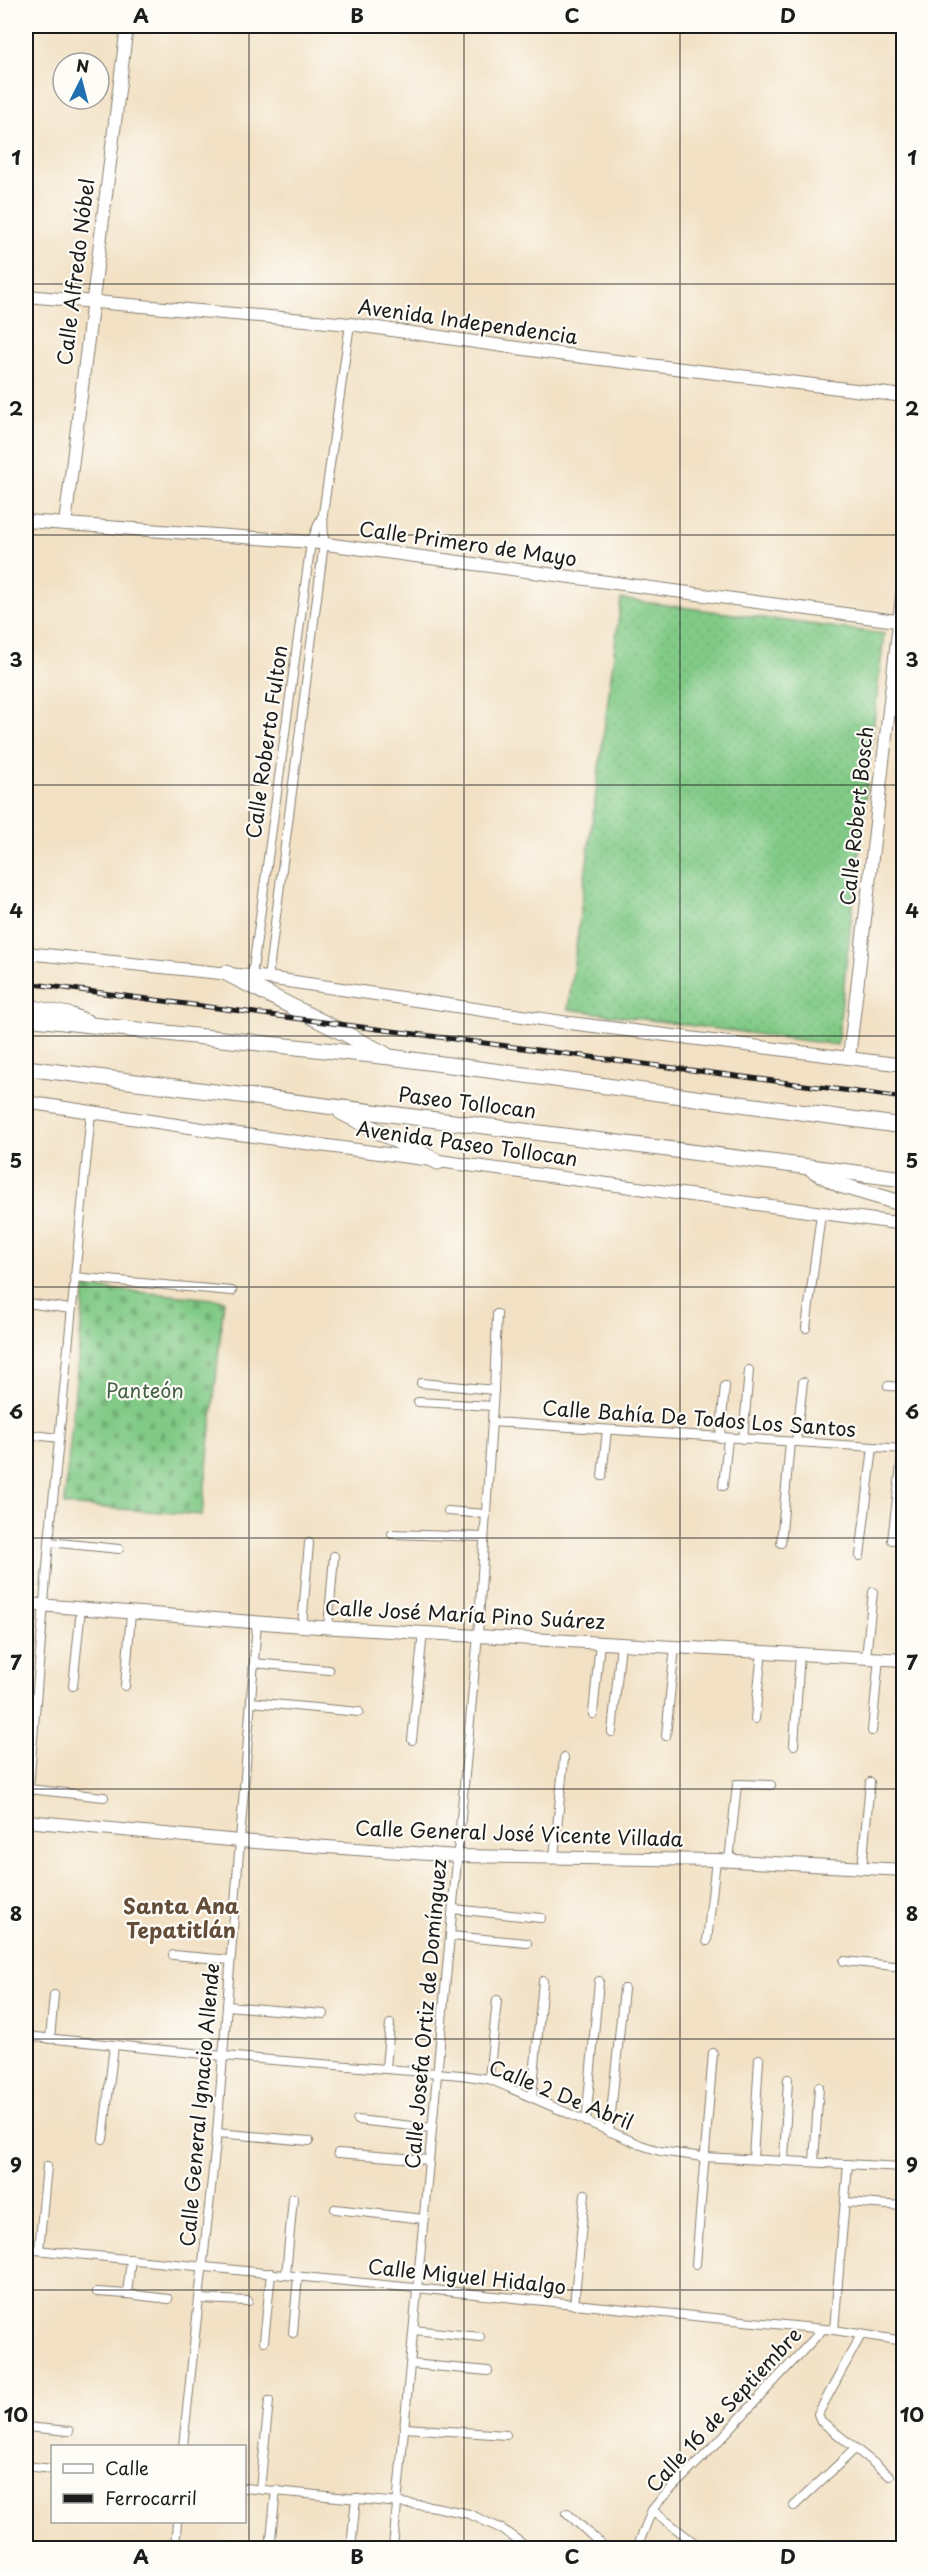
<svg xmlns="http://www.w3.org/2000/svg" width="929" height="2574" font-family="'Playpen Sans',sans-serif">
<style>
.grass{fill:url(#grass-dots);stroke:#4e7351;stroke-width:1.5}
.cemetery{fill:url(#cemetery-stones);stroke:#4e7351;stroke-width:1.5}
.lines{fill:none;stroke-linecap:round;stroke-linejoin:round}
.street-casing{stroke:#877e70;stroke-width:10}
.secondary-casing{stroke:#877e70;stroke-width:14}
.highway-casing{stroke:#877e70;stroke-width:17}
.street{stroke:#fff;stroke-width:8}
.secondary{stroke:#fff;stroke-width:12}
.highway{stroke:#fff;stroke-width:15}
.rail-casing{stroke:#1c1c1c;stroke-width:5}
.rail{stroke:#fdfcf7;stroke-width:3;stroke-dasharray:9;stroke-linecap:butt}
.grid{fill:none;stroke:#1c1c1c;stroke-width:1.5;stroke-opacity:0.55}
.labels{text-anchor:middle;stroke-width:4.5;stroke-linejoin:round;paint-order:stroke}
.street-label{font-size:20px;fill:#1c1c1c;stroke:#fdfcf7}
.park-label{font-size:20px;fill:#446246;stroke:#fdfcf7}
.neighbourhood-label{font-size:21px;font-weight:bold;fill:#634d38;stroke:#fdfcf7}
.neatline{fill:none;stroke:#1c1c1c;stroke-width:2}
.grid-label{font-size:20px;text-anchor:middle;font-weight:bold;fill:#1c1c1c}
</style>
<defs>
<pattern id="grass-dots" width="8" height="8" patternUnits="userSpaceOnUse" patternTransform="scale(1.5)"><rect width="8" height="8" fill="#81ca86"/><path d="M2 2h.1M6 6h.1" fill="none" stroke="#6fad73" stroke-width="1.8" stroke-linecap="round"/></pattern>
<pattern id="cemetery-stones" width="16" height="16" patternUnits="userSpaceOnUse" patternTransform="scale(1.5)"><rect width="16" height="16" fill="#81ca86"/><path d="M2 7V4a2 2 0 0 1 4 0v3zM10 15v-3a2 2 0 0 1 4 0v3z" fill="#6fad73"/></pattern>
</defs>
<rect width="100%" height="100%" fill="#fdfcf7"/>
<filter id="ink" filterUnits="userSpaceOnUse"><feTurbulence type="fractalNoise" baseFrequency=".0167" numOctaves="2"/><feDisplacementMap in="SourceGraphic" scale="12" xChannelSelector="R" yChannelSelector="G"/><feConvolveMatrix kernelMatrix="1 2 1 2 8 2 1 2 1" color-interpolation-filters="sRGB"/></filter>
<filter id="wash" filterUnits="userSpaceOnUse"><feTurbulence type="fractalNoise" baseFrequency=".008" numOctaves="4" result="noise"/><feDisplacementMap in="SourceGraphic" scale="24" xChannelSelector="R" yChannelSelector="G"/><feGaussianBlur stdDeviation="1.35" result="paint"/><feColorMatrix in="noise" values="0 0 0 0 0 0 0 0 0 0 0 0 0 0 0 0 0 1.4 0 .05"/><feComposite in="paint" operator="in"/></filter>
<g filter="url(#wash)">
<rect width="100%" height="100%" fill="#f2e1c4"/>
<path class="grass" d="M621,599L884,634L837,1045L568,1009Z"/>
<path class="cemetery" d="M85,1287L224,1300L202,1515L64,1505Z"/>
</g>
<g filter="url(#ink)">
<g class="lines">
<defs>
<g id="street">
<path d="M252,976L311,542L321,518"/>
<path d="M268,978L324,543L323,514L350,324"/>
<path d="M74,1277L232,1291"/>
<path d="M26,1303L71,1309"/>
<path d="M806,1328L821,1214"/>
<path d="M421,1383L494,1390"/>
<path d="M888,1386L904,1387"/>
<path d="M418,1402L493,1406"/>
<path d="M492,1422L904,1449"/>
<path d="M26,1434L59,1438"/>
<path d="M720,1438L725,1386"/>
<path d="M743,1439L749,1370"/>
<path d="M796,1442L803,1382"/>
<path d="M602,1476L607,1430"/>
<path d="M723,1486L728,1439"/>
<path d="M448,1511L485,1514"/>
<path d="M392,1534L484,1537"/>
<path d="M892,1540L903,1449"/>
<path d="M49,1542L119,1549"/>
<path d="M781,1543L790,1442"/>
<path d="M860,1556L873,1447"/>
<path d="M302,1626L309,1543"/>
<path d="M328,1628L334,1556"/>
<path d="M866,1657L873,1592"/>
<path d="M254,1663L329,1670"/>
<path d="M73,1686L81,1608"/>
<path d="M125,1686L131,1613"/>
<path d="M251,1702L359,1712"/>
<path d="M593,1714L600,1642"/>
<path d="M755,1719L762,1651"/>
<path d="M872,1731L879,1658"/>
<path d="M612,1732L621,1643"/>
<path d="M666,1736L675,1646"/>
<path d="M412,1740L423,1632"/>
<path d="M794,1745L800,1653"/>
<path d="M28,1789L104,1797"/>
<path d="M26,1825L49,1542L91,1113"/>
<path d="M554,1857L564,1758"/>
<path d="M729,1861L737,1784L771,1785"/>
<path d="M862,1868L870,1782"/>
<path d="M453,1909L541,1918"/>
<path d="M451,1936L527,1943"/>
<path d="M707,1941L716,1860"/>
<path d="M173,1955L230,1960"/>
<path d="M844,1961L904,1967"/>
<path d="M227,2006L324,2014"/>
<path d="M26,2036L223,2056L461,2075L489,2079L641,2145L660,2151L703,2157L904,2167"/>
<path d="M50,2039L54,1995"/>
<path d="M386,2067L390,2024"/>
<path d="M489,2079L497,2000"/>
<path d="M532,2097L543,1981"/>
<path d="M357,2120L431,2128"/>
<path d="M586,2122L599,1981"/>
<path d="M609,2132L624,1989"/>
<path d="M217,2133L309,2141"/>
<path d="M103,2139L114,2045"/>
<path d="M338,2153L429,2160"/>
<path d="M753,2159L759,2059"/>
<path d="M784,2160L788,2079"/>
<path d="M814,2161L819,2087"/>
<path d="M845,2202L904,2206"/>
<path d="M335,2209L424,2219"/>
<path d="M26,2249L834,2330L904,2341"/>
<path d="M39,2250L47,2166"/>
<path d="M131,2259L127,2294L168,2299"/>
<path d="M696,2264L713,2053"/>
<path d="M286,2274L293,2198"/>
<path d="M97,2292L127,2294"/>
<path d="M199,2299L248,2301"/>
<path d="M574,2305L585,2194"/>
<path d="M414,2330L480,2337"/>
<path d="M834,2330L848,2164"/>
<path d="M293,2333L298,2276"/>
<path d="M862,2333L818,2414L821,2421L890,2476"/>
<path d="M264,2341L271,2273"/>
<path d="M411,2364L488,2371"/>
<path d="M26,2427L69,2431"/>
<path d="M405,2428L506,2435"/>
<path d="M183,2446L217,2133L257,1623"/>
<path d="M26,2466L52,2469"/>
<path d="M244,2488L430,2506L469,2514L502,2529L528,2548"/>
<path d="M260,2489L269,2401"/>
<path d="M794,2506L855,2449"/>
<path d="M652,2510L701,2548"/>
<path d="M567,2513L605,2548"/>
<path d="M175,2548L177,2522"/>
<path d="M270,2548L276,2490"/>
<path d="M351,2548L356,2498"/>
<path d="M393,2548L478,1635L494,1390L497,1314"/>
<path d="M637,2548L652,2510L661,2499L714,2446L823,2329"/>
</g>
<g id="secondary">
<path d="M26,296L350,324L559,354L904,396"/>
<path d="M26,521L311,542L904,622"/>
<path d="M65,524L127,26"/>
<path d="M26,953L268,978L562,1022L904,1065"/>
<path d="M26,1005L71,1014L88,1021"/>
<path d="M849,1058L904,579"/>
<path d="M26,1102L209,1130L904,1224"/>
<path d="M26,1604L302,1626L904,1660"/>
<path d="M26,1821L240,1841L458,1856L716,1860L904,1870"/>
</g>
<g id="highway">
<path d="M226,973L385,1054"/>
<path d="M26,1018L390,1057L904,1126"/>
<path d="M26,1068L904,1179"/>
<path d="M341,1112L438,1162"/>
<path d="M813,1170L840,1185L904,1204"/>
</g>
</defs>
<use href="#street" class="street-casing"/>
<use href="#secondary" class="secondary-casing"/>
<use href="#highway" class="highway-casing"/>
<use href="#street" class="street"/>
<use href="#secondary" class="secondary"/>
<use href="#highway" class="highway"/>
<defs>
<path id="rail" d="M26,983L904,1098"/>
</defs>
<use href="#rail" class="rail-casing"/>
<use href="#rail" class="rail"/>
</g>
</g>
<path class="grid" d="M249,26V2548M464,26V2548M680,26V2548M26,284H904M26,535H904M26,785H904M26,1036H904M26,1287H904M26,1538H904M26,1789H904M26,2039H904M26,2290H904"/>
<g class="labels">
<g class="street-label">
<text transform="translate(76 272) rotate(-83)" y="7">Calle Alfredo Nóbel</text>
<text transform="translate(468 322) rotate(8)" y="7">Avenida Independencia</text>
<text transform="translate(468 544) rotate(8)" y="7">Calle Primero de Mayo</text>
<text transform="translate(267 742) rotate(-82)" y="7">Calle Roberto Fulton</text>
<text transform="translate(857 816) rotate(-84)" y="7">Calle Robert Bosch</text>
<text transform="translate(467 1103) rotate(7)" y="7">Paseo Tollocan</text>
<text transform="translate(467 1144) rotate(8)" y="7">Avenida Paseo Tollocan</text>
<text transform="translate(699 1419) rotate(4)" y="7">Calle Bahía De Todos Los Santos</text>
<text transform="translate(465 1615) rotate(3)" y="7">Calle José María Pino Suárez</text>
<text transform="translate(519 1834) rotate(2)" y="7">Calle General José Vicente Villada</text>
<text transform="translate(426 2014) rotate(-85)" y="7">Calle Josefa Ortiz de Domínguez</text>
<text transform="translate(561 2095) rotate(22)" y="7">Calle 2 De Abril</text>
<text transform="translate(200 2105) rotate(-85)" y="7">Calle General Ignacio Allende</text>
<text transform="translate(467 2277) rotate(6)" y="7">Calle Miguel Hidalgo</text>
<text transform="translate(724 2410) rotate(-47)" y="7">Calle 16 de Septiembre</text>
</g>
<g class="park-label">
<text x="145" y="1398">Panteón</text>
</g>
<g class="neighbourhood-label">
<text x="181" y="1914">Santa Ana<tspan x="181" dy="24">Tepatitlán</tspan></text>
</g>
</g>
<rect width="929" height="2574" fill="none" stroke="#fdfcf7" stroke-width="66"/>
<rect x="51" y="2445" width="195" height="78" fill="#fdfcf7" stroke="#a3a29f" stroke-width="1.5"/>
<rect x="63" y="2464" width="30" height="9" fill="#ffffff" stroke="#a3a29f" stroke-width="1.5"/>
<text x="105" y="2475" font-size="18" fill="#1c1c1c">Calle</text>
<rect x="63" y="2494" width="30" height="9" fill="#1c1c1c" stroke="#a3a29f" stroke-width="1.5"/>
<text x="105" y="2505" font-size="18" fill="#1c1c1c">Ferrocarril</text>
<g transform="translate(81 81) rotate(6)"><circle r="28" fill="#fdfcf7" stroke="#a3a29f" stroke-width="1.5"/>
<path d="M0-4.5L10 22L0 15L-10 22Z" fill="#1f6fb2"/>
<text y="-9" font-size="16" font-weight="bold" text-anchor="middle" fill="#1c1c1c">N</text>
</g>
<rect x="33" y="33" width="863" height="2508" class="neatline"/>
<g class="grid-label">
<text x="141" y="23">A</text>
<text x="357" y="23">B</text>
<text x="572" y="23">C</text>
<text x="788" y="23">D</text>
<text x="16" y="165">1</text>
<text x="912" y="165">1</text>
<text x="16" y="416">2</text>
<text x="912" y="416">2</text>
<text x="16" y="667">3</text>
<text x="912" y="667">3</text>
<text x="16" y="918">4</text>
<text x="912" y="918">4</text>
<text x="16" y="1168">5</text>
<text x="912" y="1168">5</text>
<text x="16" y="1419">6</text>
<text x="912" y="1419">6</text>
<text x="16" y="1670">7</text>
<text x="912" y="1670">7</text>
<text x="16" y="1921">8</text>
<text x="912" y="1921">8</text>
<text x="16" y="2172">9</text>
<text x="912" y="2172">9</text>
<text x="16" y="2422">10</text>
<text x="912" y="2422">10</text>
<text x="141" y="2564">A</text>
<text x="357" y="2564">B</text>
<text x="572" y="2564">C</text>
<text x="788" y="2564">D</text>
</g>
</svg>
